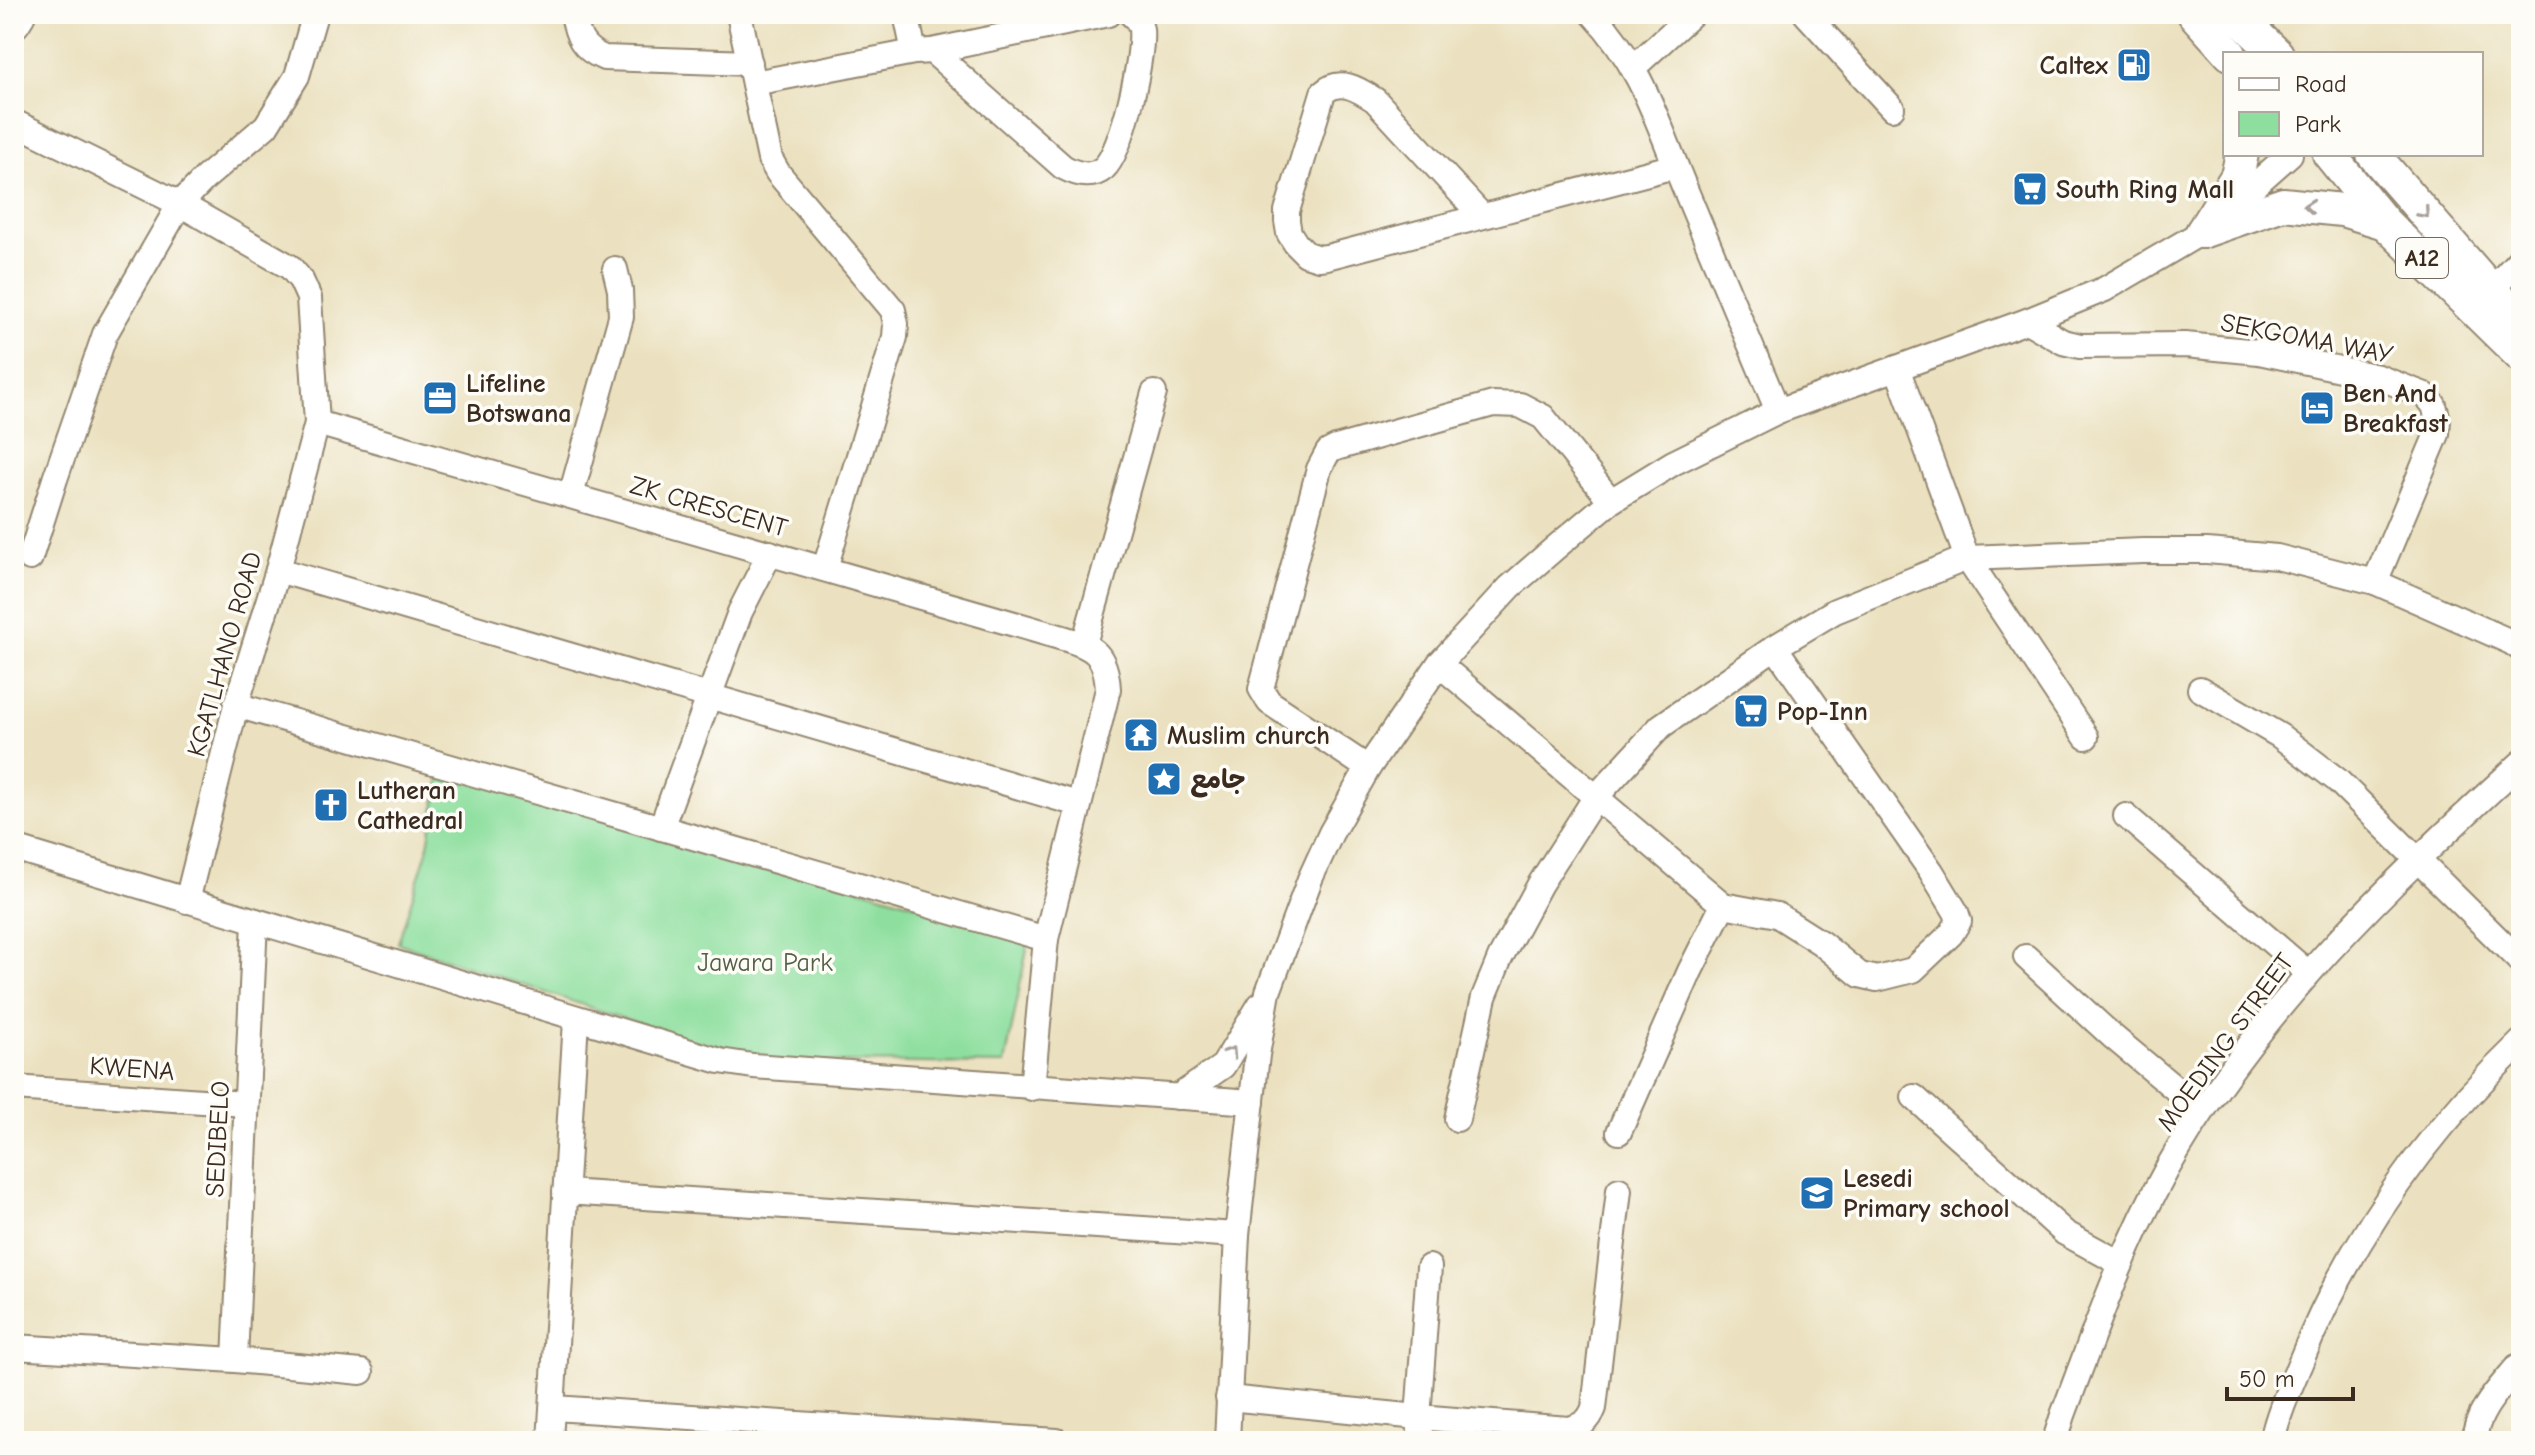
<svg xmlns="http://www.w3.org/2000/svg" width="2535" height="1455" font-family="'Comic Neue','Playpen Sans Arabic',sans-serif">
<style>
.green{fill:#8edf9f;stroke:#64845e;stroke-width:2}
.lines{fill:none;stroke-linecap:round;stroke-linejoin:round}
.minor-casing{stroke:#93866f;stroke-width:28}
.major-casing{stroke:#93866f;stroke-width:36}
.minor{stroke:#fff;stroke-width:24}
.major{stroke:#fff;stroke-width:32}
.oneway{stroke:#a79f9a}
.labels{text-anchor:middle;stroke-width:7;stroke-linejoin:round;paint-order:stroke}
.shield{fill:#fdfcf7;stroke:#75695f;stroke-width:2}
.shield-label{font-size:24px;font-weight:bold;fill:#3b2a1e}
.poi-label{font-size:26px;font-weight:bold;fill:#3b2a1e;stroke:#fdfcf7;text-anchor:start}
.street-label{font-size:26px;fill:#3b2a1e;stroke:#fdfcf7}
.park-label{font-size:26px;fill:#546045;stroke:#fdfcf7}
</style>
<rect width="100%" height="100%" fill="#fdfcf7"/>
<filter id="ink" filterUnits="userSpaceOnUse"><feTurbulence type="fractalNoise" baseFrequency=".0125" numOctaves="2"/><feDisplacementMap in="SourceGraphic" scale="16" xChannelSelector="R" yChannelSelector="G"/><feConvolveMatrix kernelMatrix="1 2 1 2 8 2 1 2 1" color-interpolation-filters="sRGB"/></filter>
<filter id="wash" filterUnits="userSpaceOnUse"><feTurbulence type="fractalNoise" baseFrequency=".006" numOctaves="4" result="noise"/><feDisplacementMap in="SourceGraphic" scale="32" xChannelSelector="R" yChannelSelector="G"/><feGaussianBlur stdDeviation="1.8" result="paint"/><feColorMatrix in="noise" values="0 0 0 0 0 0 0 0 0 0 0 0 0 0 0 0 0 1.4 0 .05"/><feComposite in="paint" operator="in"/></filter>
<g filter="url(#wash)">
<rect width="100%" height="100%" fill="#ebe1c0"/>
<path class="green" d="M442,765L1029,938L1005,1064L750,1061L398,943L427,851Z"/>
</g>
<g filter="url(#ink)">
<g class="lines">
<defs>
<g id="minor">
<path d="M573,14C577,36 582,49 604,58L750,63"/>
<path d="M739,14L770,159L778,173L893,310L896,324L895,337L825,568"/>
<path d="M906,14L914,52"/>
<path d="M1593,14C1643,67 1658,125 1686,191C1716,264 1747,337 1778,411"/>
<path d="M1806,14L1892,108"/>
<path d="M932,51L1063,167C1076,174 1091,179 1104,168C1123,150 1144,55 1141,29C1140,22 1136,18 1131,14"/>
<path d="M1634,67L1692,14"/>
<path d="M754,83L914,52L932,51L1108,14"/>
<path d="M14,122L180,204L290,267L301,280L309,298L317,423L278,570L236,705L187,901"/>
<path d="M1482,216L1375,100C1358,89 1340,77 1323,93L1287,211V221L1289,233L1296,244L1306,254L1319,258L1327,257L1675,166"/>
<path d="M2480,303L2521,258"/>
<path d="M2027,321L2063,342L2080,346L2185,345L2259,352L2378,377L2425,395L2434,405L2438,420L2437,434L2375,582"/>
<path d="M1897,368L1967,558L2086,737"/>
<path d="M317,423L1063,638C1095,647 1106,655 1108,689L1046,939L1032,1088"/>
<path d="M571,495L621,317L620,290L615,269"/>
<path d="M30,558L55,479L105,334L180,204L205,178L266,126L297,76L315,14"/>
<path d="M278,570L1078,804"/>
<path d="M1084,644L1154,393"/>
<path d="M1439,664L1723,905L1777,915L1821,943L1860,975L1877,979L1913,970L1951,934L1959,921L1956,912L1931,871L1775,647"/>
<path d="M2200,689L2280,736L2337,780L2521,962"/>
<path d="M236,705L1046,939"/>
<path d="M1368,768L1269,702L1261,689L1319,469L1328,452L1336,448L1493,404L1520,405L1543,417L1611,501"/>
<path d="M2126,816L2308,973"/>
<path d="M661,828L740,612L770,553"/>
<path d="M14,848L720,1061L753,1066L1252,1102"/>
<path d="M2026,957L2112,1036L2202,1111"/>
<path d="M14,1088L246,1104"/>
<path d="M1178,1097L1223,1066L1260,1005"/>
<path d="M1914,1097L2065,1233L2120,1263"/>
<path d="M1457,1119L1484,997L1500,958L1540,884L1595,798L1661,726L1775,647L1835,611L1967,558L2143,551H2207L2277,557L2375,582L2511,642L2521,649"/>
<path d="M1619,1132L1690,971L1723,905"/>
<path d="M565,1192L1237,1235"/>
<path d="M14,1347L235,1360L361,1372"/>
<path d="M235,1360L255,921"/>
<path d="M1228,1398L1418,1417L1569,1429C1583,1425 1589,1421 1594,1408L1619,1190"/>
<path d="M554,1408L1057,1441"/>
<path d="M550,1441L576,1020"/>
<path d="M1227,1441L1237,1235L1257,1055L1268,992L1310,879L1331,833L1368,768L1439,664L1510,587L1555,548L1611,501L1673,463L1778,411L2027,321L2105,289L2202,232L2290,154"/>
<path d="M1421,1441L1418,1417L1429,1267"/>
<path d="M2059,1441L2057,1434L2063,1415C2095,1330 2123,1248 2167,1169C2256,1011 2389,884 2521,763"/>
<path d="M2272,1441C2278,1413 2290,1387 2301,1361C2350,1239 2426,1133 2521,1042"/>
<path d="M2474,1441C2476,1412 2499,1389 2517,1367"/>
</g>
<g id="major">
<path d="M2194,14L2230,54"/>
<path d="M2235,14L2277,54"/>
<path d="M14,22L19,14"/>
<path d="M2329,154L2385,223L2521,356"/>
<path d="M2373,154L2491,290L2521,319"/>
<path d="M2202,232L2283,204L2342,210L2385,223"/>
<path d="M2202,232L2237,176L2242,154"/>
</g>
</defs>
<use href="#minor" class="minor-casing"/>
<use href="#major" class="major-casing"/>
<use href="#minor" class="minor"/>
<use href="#major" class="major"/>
</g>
<defs><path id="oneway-chevron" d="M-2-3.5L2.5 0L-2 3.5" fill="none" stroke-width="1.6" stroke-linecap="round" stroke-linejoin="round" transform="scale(2)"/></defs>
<g class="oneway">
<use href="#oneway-chevron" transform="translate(2309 206) rotate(-175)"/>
<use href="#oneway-chevron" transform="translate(2424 213) rotate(49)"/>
<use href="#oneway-chevron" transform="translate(1231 1052) rotate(-57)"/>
</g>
</g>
<defs>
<symbol id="fuel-square" viewBox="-11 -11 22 22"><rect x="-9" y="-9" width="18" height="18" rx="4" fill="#1f6fb2" stroke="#fdfcf7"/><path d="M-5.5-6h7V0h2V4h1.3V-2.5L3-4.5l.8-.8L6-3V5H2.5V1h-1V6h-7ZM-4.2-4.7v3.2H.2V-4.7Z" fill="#fff"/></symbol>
<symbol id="supermarket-square" viewBox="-11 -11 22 22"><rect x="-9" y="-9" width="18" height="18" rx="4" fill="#1f6fb2" stroke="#fdfcf7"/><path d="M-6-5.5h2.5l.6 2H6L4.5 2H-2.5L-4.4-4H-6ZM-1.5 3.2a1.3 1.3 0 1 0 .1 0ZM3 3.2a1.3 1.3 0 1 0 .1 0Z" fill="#fff"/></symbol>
<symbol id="office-square" viewBox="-11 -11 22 22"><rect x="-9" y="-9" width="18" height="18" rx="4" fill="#1f6fb2" stroke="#fdfcf7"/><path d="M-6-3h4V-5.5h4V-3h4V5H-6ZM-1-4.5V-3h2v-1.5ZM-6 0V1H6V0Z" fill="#fff"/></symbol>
<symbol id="hotel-square" viewBox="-11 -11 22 22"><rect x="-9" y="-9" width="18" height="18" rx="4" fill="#1f6fb2" stroke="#fdfcf7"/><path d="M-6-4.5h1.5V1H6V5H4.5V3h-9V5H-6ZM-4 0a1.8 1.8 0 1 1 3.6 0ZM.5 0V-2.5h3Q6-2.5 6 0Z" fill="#fff"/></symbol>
<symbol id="temple-square" viewBox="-11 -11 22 22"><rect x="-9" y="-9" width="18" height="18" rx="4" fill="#1f6fb2" stroke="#fdfcf7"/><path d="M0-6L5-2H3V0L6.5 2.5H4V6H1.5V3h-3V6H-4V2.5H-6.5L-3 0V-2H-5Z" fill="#fff"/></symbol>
<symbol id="sight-square" viewBox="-11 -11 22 22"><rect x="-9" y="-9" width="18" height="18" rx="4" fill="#1f6fb2" stroke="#fdfcf7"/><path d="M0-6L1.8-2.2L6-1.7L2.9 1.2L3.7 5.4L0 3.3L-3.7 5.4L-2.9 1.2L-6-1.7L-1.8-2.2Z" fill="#fff"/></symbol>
<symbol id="church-square" viewBox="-11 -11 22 22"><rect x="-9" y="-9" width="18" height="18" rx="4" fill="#1f6fb2" stroke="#fdfcf7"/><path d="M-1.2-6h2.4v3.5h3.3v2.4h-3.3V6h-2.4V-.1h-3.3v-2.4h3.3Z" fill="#fff"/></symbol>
<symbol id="school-square" viewBox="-11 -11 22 22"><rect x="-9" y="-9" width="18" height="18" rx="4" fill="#1f6fb2" stroke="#fdfcf7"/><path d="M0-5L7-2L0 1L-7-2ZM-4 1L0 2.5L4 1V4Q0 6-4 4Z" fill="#fff"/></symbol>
</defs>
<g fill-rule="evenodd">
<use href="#fuel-square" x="2114" y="45" width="40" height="40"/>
<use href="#supermarket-square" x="2010" y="169" width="40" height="40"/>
<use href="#office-square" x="420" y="378" width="40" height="40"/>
<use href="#hotel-square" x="2297" y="388" width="40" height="40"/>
<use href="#supermarket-square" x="1731" y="691" width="40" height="40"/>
<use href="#temple-square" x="1121" y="715" width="40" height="40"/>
<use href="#sight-square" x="1144" y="759" width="40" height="40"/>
<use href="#church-square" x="311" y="785" width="40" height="40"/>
<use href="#school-square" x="1797" y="1173" width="40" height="40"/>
</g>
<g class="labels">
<rect class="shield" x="2396" y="238" width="52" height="40" rx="6"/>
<g class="shield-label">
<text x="2422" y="266">A12</text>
</g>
<g class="poi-label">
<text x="2108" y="74" text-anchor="end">Caltex</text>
<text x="2056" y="198">South Ring Mall</text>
<text x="466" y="392">Lifeline<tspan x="466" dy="30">Botswana</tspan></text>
<text x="2343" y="402">Ben And<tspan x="2343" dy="30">Breakfast</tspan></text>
<text x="1777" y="720">Pop-Inn</text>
<text x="1167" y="744">Muslim church</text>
<text x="1190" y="788">جامع</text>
<text x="357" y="799">Lutheran<tspan x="357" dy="30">Cathedral</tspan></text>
<text x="1843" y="1187">Lesedi<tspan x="1843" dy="30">Primary school</tspan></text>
</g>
<g class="street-label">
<text transform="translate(2307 338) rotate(11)" y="9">SEKGOMA WAY</text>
<text transform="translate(709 506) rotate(16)" y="9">ZK CRESCENT</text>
<text transform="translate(224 654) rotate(-74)" y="9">KGATLHANO ROAD</text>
<text transform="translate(2225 1042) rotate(-54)" y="9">MOEDING STREET</text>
<text transform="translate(132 1068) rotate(4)" y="9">KWENA</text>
<text transform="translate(217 1139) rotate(-87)" y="9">SEDIBELO</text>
</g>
<g class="park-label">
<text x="765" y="971">Jawara Park</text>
</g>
</g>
<rect width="2535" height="1455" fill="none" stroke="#fdfcf7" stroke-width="48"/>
<rect x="2223" y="52" width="260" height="104" fill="#fdfcf7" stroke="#afa8a0" stroke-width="2"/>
<rect x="2239" y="78" width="40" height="12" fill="#ffffff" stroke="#afa8a0" stroke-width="2"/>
<text x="2295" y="92" font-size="24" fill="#3b2a1e">Road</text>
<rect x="2239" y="112" width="40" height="24" fill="#8edf9f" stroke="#afa8a0" stroke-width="2"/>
<text x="2295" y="132" font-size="24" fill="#3b2a1e">Park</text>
<path d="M2227 1387v12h126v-12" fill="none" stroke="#3b2a1e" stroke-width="4"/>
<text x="2239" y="1387" font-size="24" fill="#3b2a1e" stroke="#fdfcf7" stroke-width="6" paint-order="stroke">50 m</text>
</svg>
